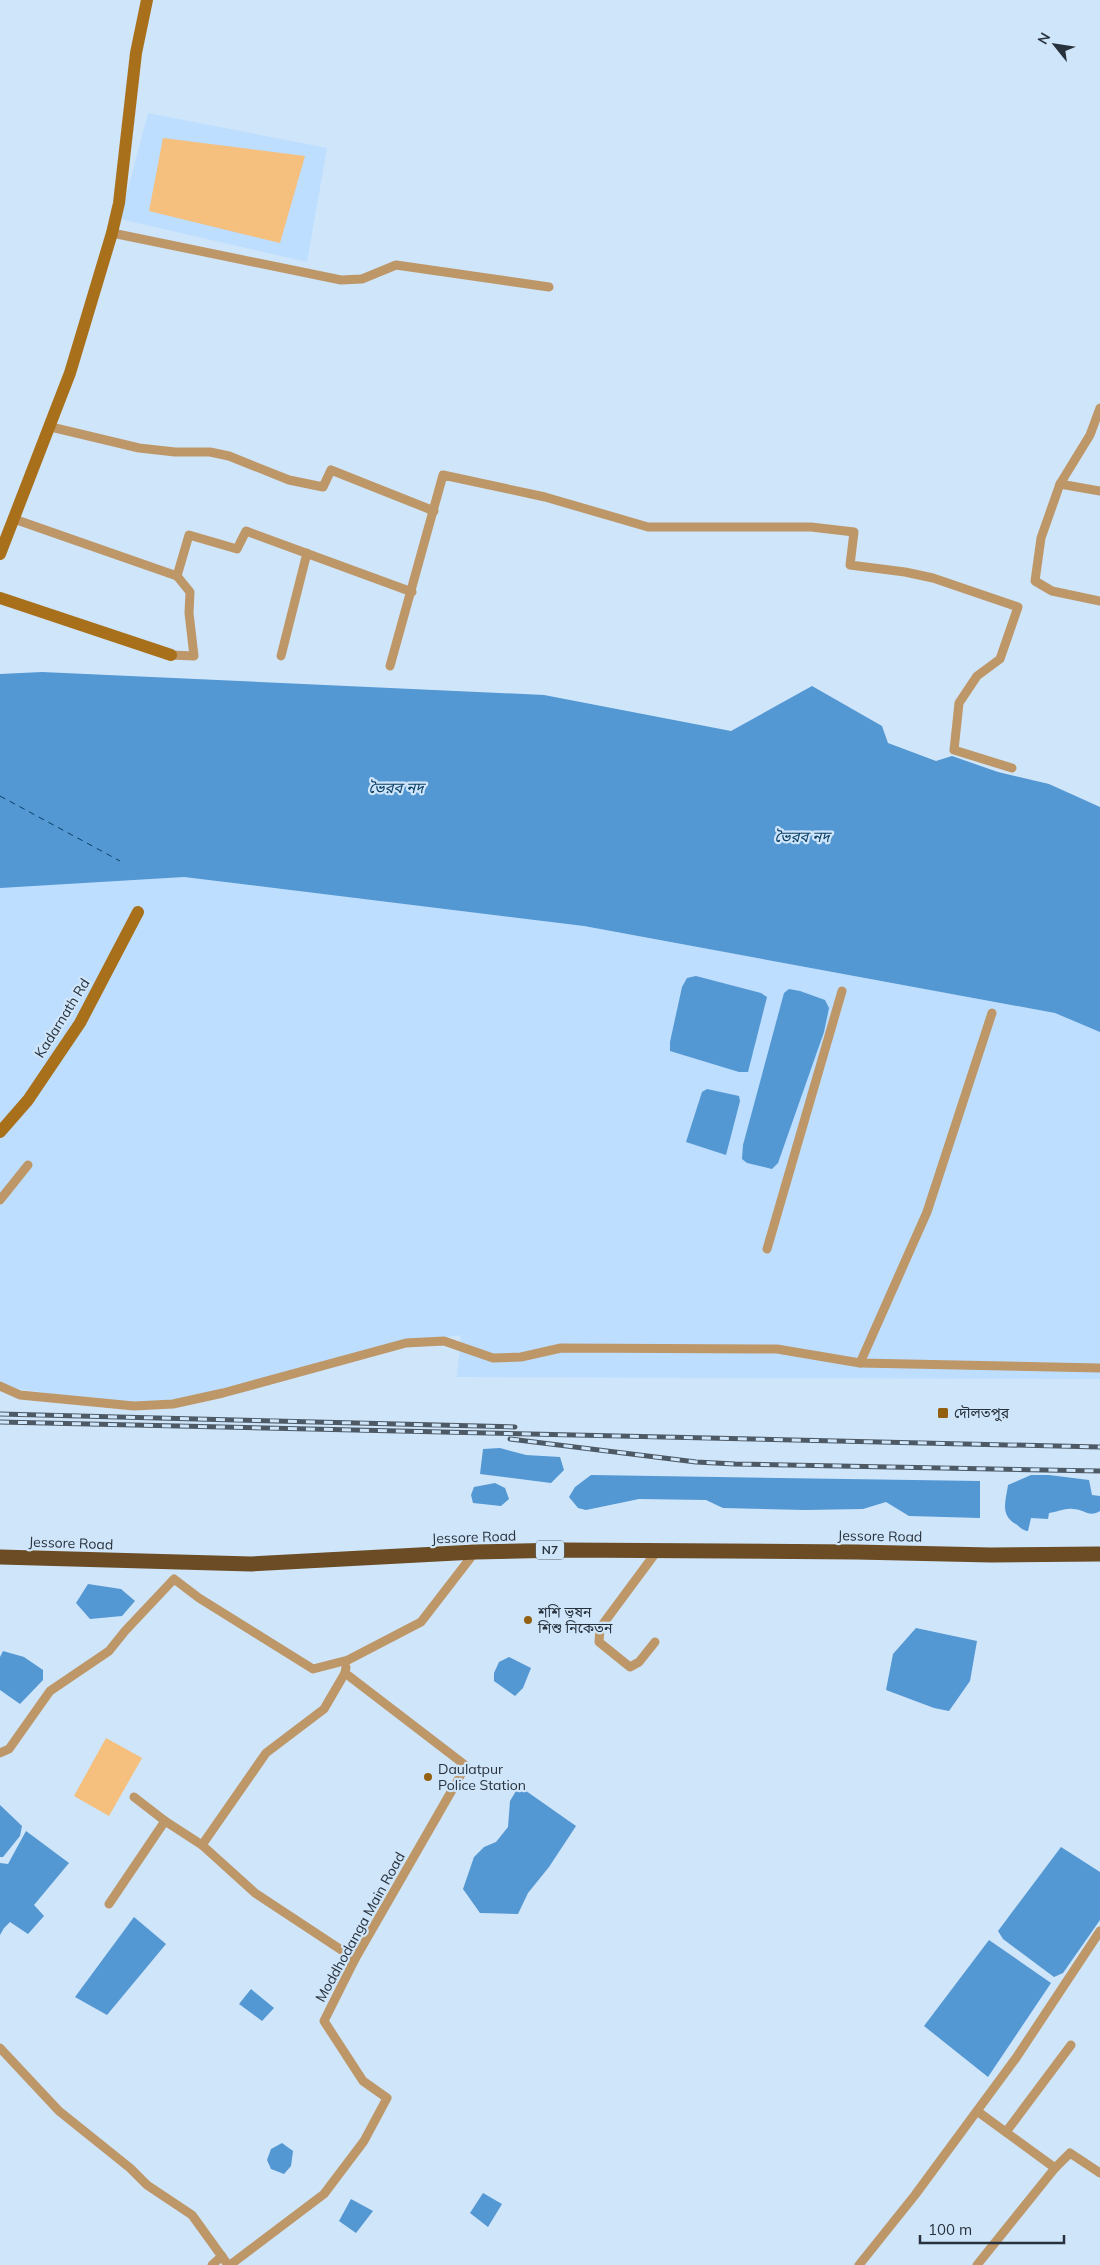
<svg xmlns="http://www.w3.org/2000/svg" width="1100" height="2265" font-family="Mulish,'Noto Sans Bengali',sans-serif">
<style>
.built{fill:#bddefe}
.green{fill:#f5bf7d}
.water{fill:#5397d3}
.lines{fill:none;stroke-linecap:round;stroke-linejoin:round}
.ferry{stroke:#0b4067;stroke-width:1;stroke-dasharray:6 5;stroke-linecap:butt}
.street{stroke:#be9768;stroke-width:9}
.secondary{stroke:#a9701c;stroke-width:12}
.highway{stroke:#6b4c25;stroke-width:15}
.rail-casing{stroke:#4d5a66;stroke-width:5}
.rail{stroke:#cfe5fa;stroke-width:3;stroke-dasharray:9;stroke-linecap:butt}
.poi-dot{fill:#936012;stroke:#cfe5fa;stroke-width:2}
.labels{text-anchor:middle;stroke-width:4.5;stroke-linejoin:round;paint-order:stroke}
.shield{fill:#cfe5fa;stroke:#5a6875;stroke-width:1}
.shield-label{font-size:12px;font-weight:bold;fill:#28323c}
.street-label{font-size:14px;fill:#28323c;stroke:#cfe5fa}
.poi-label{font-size:14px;fill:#28323c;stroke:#cfe5fa;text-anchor:start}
.water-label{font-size:15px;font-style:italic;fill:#0b4067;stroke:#cfe5fa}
</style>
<rect width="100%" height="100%" fill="#cfe5fa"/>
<g class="built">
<path d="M148,113L327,148L307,262L120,219Z"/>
<path d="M184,877L584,926L1055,1013L1100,1032V1379L457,1377L461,1335L406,1343L223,1393L134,1406L0,1386V886Z"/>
</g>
<g class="green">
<path d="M163,138L305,156L280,243L149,211Z"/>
<path d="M106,1738L142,1758L109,1816L74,1796Z"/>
</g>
<g class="water">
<path d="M42,672L544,695L731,731L812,686L882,726L888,743L936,761L952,756L998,772L1049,784L1100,807V1032L1055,1013L584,926L184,877L0,888V674Z"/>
<path d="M696,976L761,993L767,997L748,1072H739L670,1051V1042L682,987L687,978Z"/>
<path d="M789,989L800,991L825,1000L829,1008L824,1032L778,1163L772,1169L747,1163L742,1159L743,1145L784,993Z"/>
<path d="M707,1089L739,1096L740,1101L726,1155L686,1142L702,1092Z"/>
<path d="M500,1448L526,1455L560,1457L564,1470L551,1483L480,1474L483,1449Z"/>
<path d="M591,1475L980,1481V1518L909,1516L886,1502L863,1509L805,1510L723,1508L706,1500L639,1499L586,1510L578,1508L569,1497L575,1487Z"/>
<path d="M1031,1475H1049L1089,1480L1092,1495L1100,1496V1511C1089,1518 1084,1509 1073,1509C1065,1508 1057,1512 1049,1513L1048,1519L1031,1518L1028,1531C1021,1530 1020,1526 1014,1523C1000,1513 1006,1500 1008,1485Z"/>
<path d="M495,1483L505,1488L509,1499L501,1506L473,1503L471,1495L474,1487Z"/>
<path d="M88,1584L121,1589L135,1601L122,1616L90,1619L76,1603Z"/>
<path d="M916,1628L977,1641L970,1681L949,1711L934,1708L886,1690L893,1654Z"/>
<path d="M3,1651L24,1657L43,1670V1680L20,1704L0,1690V1657Z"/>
<path d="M509,1657L531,1668L523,1688L515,1696L494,1681V1673L499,1662Z"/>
<path d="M519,1786L576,1826L549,1867L528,1893L518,1914L480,1913L463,1889L474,1857L484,1847L496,1842L508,1827L510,1801Z"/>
<path d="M0,1805L22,1826L20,1836L3,1857H0Z"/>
<path d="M26,1831L69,1863L34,1905L44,1916L28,1934L10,1922L4,1928L0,1935V1863L8,1864Z"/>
<path d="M1061,1847L1100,1872V1920L1063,1973L1054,1977L1003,1939L998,1931Z"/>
<path d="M134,1917L166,1944L107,2015L75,1997Z"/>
<path d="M989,1940L1051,1983L988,2077L924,2026Z"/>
<path d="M251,1989L274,2008L262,2021L239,2004Z"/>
<path d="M282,2143L293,2151L291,2166L284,2174L271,2169L267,2160L271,2149Z"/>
<path d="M483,2193L502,2204L488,2227L470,2213Z"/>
<path d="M351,2199L373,2211L356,2233L339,2221Z"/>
</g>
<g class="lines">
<path class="ferry" d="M0,796L120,861"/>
<g class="street">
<path d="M112,233L341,280L362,279L396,265L549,287"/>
<path d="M1100,408L1090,435L1060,484L1041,538L1035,581L1052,591L1100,601"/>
<path d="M51,427L139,448L175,452H210L229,456L289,480L323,487L331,470L434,511"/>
<path d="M1060,484L1100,491"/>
<path d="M14,519L177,576L189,535L237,549L246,531L412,592"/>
<path d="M171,655L194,656L189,613L190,592L177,576"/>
<path d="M281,656L307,553"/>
<path d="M390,666L443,475L545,497L648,527H811L854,532L850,565L905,572L933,578L1018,607L1000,659L977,676L959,703L954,750L1012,768"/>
<path d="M0,1200L28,1165"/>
<path d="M767,1249L842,991"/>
<path d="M860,1363L927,1212L992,1013"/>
<path d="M0,1386L20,1395L134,1406L173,1404L223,1393L406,1343L444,1341L493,1358L521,1357L561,1348L777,1349L860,1363L1100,1368"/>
<path d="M655,1642L639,1662L630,1667L599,1642L600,1628L657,1551"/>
<path d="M0,1753L9,1749L50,1691L109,1651L125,1631L174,1579L199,1598L313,1669L348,1660L421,1622L475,1552"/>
<path d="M134,1797L165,1821"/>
<path d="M202,1845L255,1893L355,1959"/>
<path d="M109,1904L165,1821L202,1845L266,1753L324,1709L345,1673L346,1667"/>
<path d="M0,2048L59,2111L130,2168L147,2185L192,2215L228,2265"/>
<path d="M977,2111L1055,2168L977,2265"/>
<path d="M1006,2132L1071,2045"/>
<path d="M1055,2168L1070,2153L1100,2173"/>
<path d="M212,2265L222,2256"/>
<path d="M230,2265L324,2194L364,2141L387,2098L363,2081L324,2021L355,1959L459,1778L465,1765L345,1673"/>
<path d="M859,2265L915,2195L1016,2058L1100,1931"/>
</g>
<g class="secondary">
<path d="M0,554L70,373L112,233L119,203L136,53L147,0"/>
<path d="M0,598L171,655"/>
<path d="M0,1132L28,1100L80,1023L138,912"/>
</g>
<path class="highway" d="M0,1557L251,1564L475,1552L564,1550L856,1552L991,1555L1100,1554"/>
<defs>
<g id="rail">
<path d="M0,1414L515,1427"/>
<path d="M0,1422L1100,1447"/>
<path d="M510,1439L696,1462L735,1464L1100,1471"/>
</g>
</defs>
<use href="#rail" class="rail-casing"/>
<use href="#rail" class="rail"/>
</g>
<g class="poi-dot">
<rect x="937" y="1407" width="12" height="12" rx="2.5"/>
<circle cx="528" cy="1620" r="5"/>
<circle cx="428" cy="1777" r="5"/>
</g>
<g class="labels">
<rect class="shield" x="536" y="1540.5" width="28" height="19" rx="4"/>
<g class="shield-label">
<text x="550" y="1554">N7</text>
</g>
<g class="street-label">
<text transform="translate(62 1018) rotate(-58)" y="5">Kadarnath Rd</text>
<text transform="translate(880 1536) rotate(1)" y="5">Jessore Road</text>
<text transform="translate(474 1537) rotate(-2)" y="5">Jessore Road</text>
<text transform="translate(71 1543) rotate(2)" y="5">Jessore Road</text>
<text transform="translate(360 1927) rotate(-61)" y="5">Moddhodanga Main Road</text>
</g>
<g class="poi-label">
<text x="954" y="1418">দৌলতপুর</text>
<text x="538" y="1617">শশি ভূষন<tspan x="538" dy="16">শিশু নিকেতন</tspan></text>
<text x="438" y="1774">Daulatpur<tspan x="438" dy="16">Police Station</tspan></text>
</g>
<g class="water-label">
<text x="396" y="793">ভৈরব নদ</text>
<text x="802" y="842">ভৈরব নদ</text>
</g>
</g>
<g transform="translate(1055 45) rotate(300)" stroke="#cfe5fa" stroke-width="4" paint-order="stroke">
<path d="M0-4L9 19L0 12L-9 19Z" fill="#28323c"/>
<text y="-8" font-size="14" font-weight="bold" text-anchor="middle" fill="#28323c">N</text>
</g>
<path d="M920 2235v8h144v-8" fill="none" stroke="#28323c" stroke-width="2.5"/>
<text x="928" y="2235" font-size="15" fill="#28323c" stroke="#cfe5fa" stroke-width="4" paint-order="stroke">100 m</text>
</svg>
